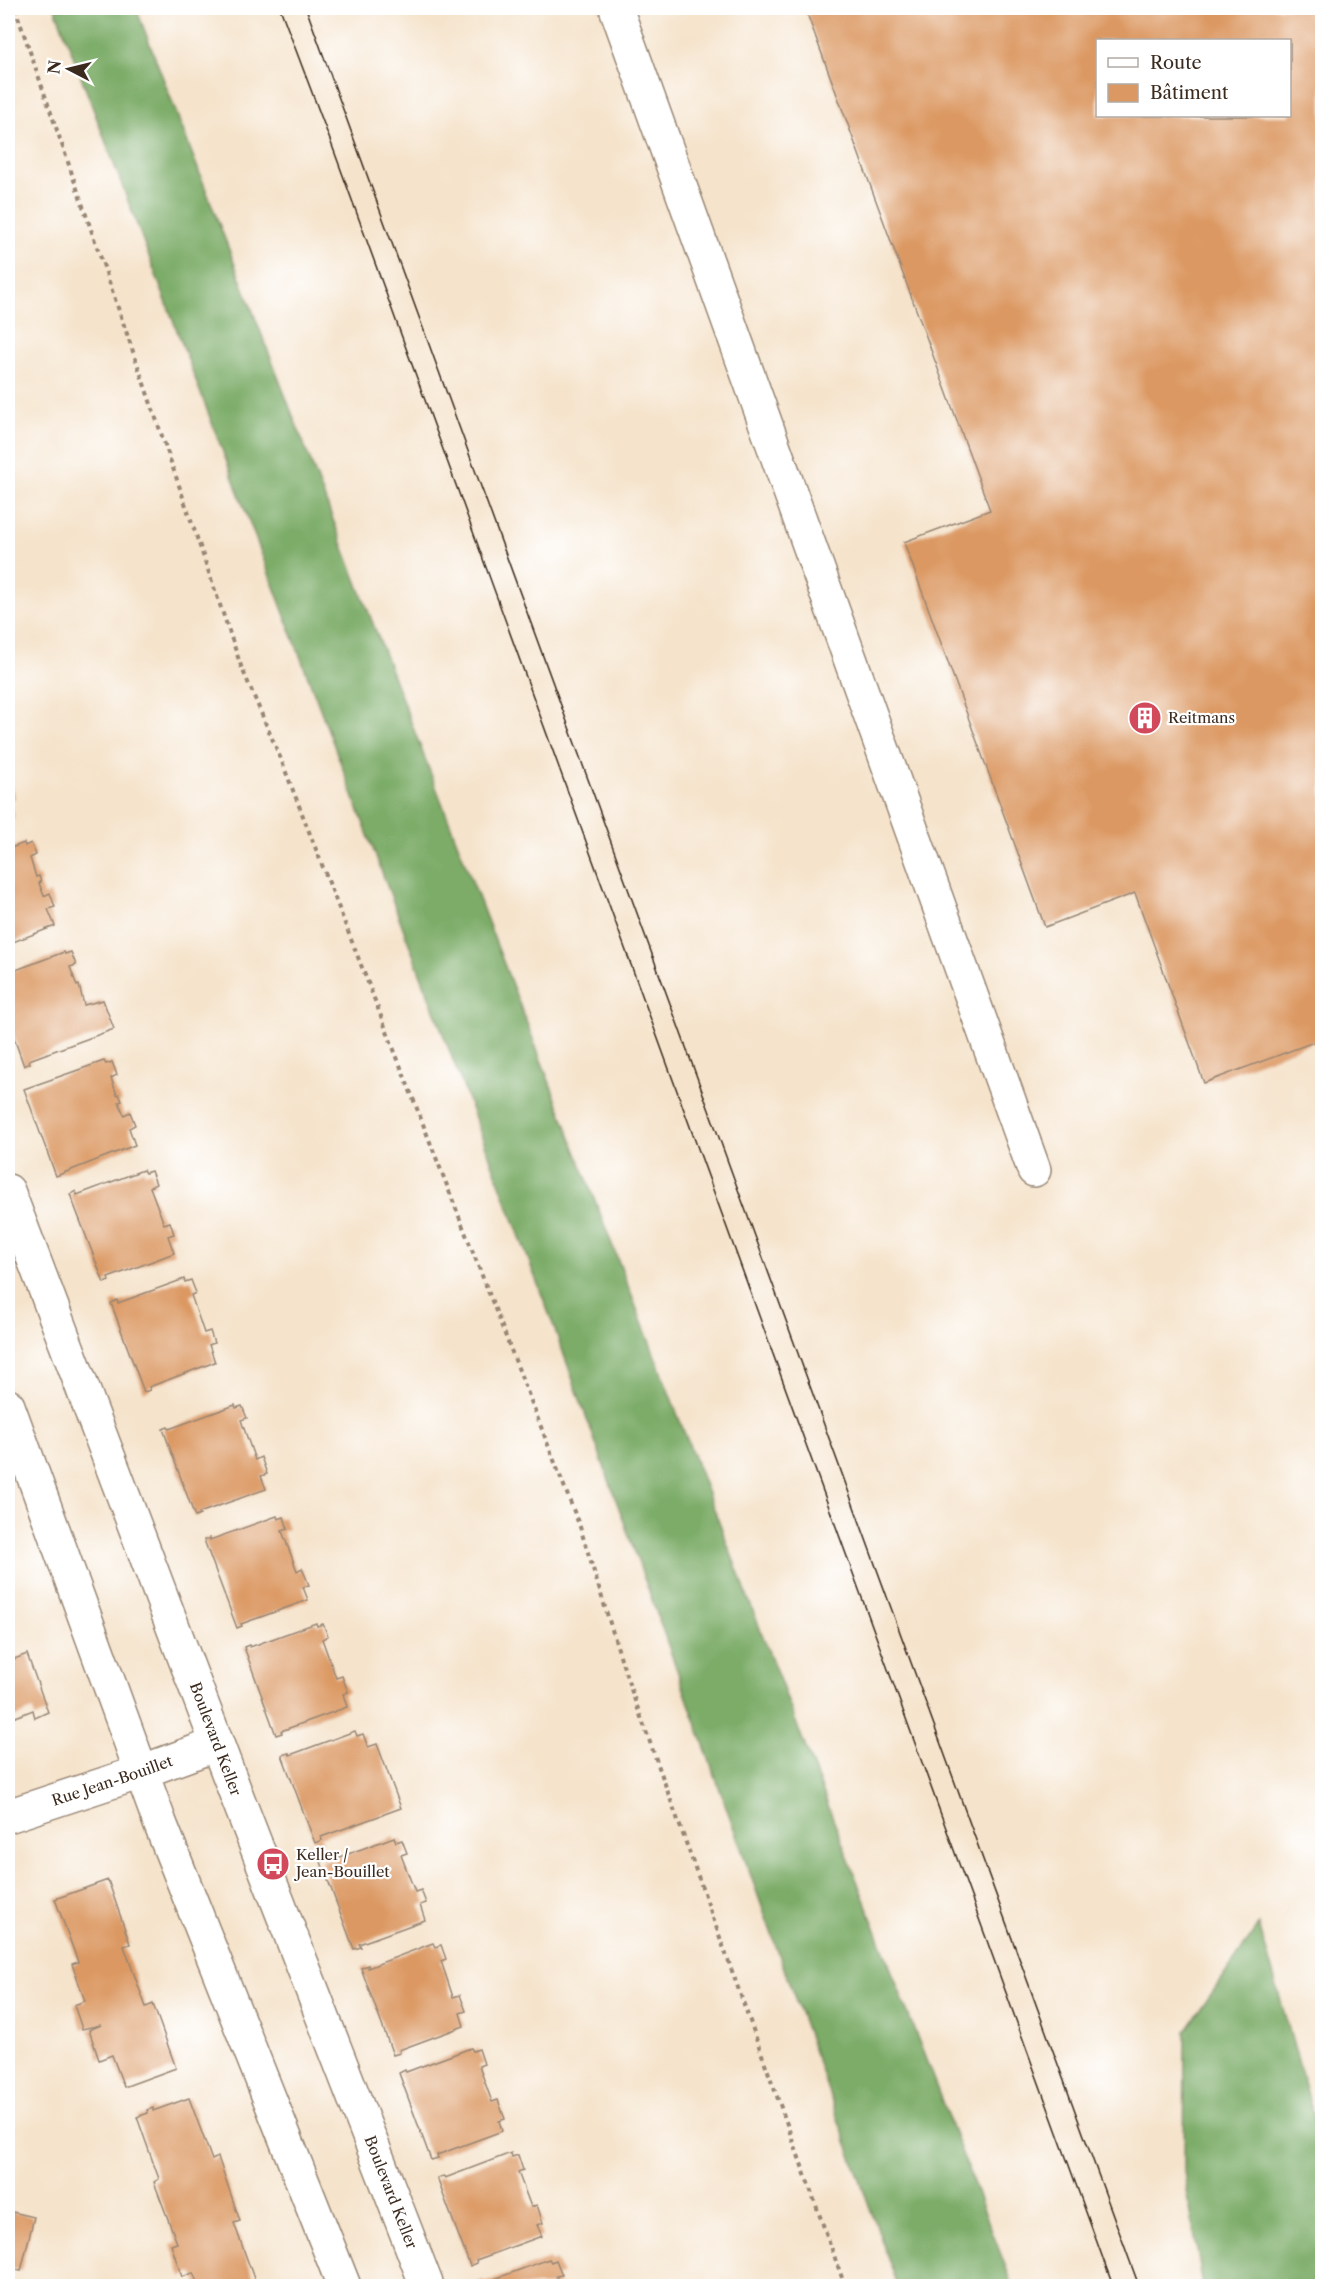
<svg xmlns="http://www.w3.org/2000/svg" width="1330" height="2294" font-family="'Libre Caslon Text',serif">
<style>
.forest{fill:#7bac67;stroke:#5b6b42;stroke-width:1.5}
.building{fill:#db9862;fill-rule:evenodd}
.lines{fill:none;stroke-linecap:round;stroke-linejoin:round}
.minor-casing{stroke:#988674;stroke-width:36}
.path{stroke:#988674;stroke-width:4;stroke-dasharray:4.5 4.5;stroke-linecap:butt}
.minor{stroke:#fff;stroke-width:33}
.tram{stroke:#3b2a1e;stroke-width:1.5}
.labels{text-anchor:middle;stroke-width:4.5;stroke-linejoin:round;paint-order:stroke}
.poi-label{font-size:15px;fill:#3b2a1e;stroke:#fff;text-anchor:start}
.street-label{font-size:15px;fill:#3b2a1e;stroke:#fff}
</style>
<rect width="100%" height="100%" fill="#fff"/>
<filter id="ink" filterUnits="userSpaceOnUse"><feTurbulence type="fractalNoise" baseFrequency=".0167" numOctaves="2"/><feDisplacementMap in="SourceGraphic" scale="12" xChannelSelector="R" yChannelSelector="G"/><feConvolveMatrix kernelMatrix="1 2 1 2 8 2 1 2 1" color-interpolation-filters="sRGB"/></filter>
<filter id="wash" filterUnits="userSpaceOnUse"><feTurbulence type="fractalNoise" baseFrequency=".008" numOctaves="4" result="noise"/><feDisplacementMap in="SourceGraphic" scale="24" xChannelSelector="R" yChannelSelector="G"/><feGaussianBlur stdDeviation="1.35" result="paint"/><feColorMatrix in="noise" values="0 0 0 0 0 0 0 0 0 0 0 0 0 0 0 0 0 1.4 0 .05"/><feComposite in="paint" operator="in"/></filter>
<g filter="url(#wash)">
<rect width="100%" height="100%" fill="#f5e3cb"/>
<g class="forest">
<path d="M55,8H136L1013,2286H898L554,1327Z"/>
<path d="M1259,1925L1322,2144V2286H1203L1184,2172L1185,2032Z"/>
</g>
<g id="blocks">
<g class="building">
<path d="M805,8H1322V1039L1204,1083L1135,893L1045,927L904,542L990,510ZM1098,40H1290V116H1098Z"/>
<path d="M10,784L15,798L8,800V785Z"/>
<path d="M8,800L14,817L8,820Z"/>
<path d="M24,843L25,846L31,843L36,855L30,858L36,877L39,876L41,882L39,883L44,896L50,893L55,907L48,909L55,926L8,944V849Z"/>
<path d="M64,952L65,954L71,952L76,965L70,967L77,986L79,985L84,1005L103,1000L114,1029L29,1060L30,1063L24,1066L8,1021V973Z"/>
<path d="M104,1061L106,1064L112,1062L117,1075L111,1078L117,1095L119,1094L122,1101L119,1102L124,1115L130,1112L135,1125L129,1128L135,1145L56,1176L24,1089Z"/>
<path d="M143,1170L145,1173L151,1171L156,1184L150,1187L164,1224L170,1222L174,1234L168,1236L174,1253L108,1278L109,1281L104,1283L70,1194L76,1191L77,1195Z"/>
<path d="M184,1279L185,1282L191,1280L196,1293L191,1295L204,1333L210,1331L214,1343L209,1345L215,1362L149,1387L150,1390L144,1392L111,1303L117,1300L118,1303Z"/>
<path d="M235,1405L236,1408L242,1406L247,1418L241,1420L255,1460L261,1457L267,1474L261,1476L266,1489L199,1513L200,1515L195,1517L163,1429L168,1427L169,1429Z"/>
<path d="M277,1516L278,1519L284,1517L288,1529L282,1531L297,1571L302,1568L309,1585L303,1587L308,1600L241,1624L242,1626L237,1628L204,1540L210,1538V1540Z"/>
<path d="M316,1623L317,1626L323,1624L328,1636L322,1639L336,1678L342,1676L348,1692L343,1694L347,1707L281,1731L282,1733L276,1735L244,1647L249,1645L250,1647Z"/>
<path d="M8,1647L12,1660L27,1654L48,1712L35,1718L33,1710L8,1720Z"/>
<path d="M355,1731L357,1736L363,1734L368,1747L377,1744L401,1808L321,1837L322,1840L315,1843L282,1755L289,1753L290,1755Z"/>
<path d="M394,1837L396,1842L402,1840L407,1853L401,1855L415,1892L421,1890L426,1903L420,1905L425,1920L359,1944L361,1947L354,1949L321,1862L328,1859L329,1861Z"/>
<path d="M108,1880L130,1944L124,1946L135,1977L146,2007L153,2004L176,2068L124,2087L112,2055L99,2060L89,2030L101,2025L82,2029L74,2005L85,2001L72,1964L78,1962L55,1899Z"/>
<path d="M433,1943L435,1947L441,1945L446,1959L441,1961L453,1997L460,1995L466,2011L460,2013L464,2026L399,2050L400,2053L393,2055L361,1968L368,1965V1968Z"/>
<path d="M471,2048L473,2051L479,2049L484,2064L479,2066L492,2102L498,2100L505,2119L499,2121L502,2131L437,2155L438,2158L431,2160L399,2073L405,2070L406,2072Z"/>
<path d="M189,2098L212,2160L218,2157L240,2221L234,2223L256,2284L264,2282L266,2286H199L193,2273L182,2277L171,2245L177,2243L154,2182L159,2179L137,2117L148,2113L147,2110L153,2108V2111Z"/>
<path d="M511,2153L512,2157L518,2155L523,2170L518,2172L531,2207L537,2205L543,2223L537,2225L542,2236L476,2260L477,2263L470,2266L437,2178L444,2176L445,2178Z"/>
<path d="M8,2211L34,2217L21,2271L8,2268Z"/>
<path d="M549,2259L551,2262L556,2260L562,2275L556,2276L560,2286H477L476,2283L483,2281L484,2283Z"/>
</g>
</g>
</g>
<g filter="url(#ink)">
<use href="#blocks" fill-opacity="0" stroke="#988674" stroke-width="1.5"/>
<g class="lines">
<defs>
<g id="minor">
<path d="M616,8L1034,1170"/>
<path id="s1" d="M8,1191L238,1799L427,2286"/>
<path d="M8,1406L160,1823L344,2286"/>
<path id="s2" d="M8,1816L141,1772L217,1744"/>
</g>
</defs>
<use href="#minor" class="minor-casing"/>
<path class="path" d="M15,8L241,666L280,757L580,1527L628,1681L845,2286"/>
<use href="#minor" class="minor"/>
<g class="tram">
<path d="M280,8L333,148L1113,2286"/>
<path d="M306,8L1139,2286"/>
</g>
</g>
</g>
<defs>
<symbol id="building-disc" viewBox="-11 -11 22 22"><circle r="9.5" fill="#d1495b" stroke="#fff"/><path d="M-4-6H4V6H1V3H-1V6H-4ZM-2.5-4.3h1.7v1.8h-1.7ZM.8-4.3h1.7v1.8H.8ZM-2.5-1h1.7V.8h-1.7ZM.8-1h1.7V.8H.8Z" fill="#fff"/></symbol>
<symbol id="bus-disc" viewBox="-11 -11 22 22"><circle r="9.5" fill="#d1495b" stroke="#fff"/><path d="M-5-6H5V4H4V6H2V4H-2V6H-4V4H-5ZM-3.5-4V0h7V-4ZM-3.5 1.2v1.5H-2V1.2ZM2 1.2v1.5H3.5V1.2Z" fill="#fff"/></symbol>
</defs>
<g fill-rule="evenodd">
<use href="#building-disc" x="1126" y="699" width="38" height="38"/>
<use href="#bus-disc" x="254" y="1845" width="38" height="38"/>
</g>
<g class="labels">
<g class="poi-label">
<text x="1168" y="723">Reitmans</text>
<text x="296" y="1860">Keller /<tspan x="296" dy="17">Jean-Bouillet</tspan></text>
</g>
<g class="street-label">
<text dy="5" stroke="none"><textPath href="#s1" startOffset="586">Boulevard Keller</textPath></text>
<text dy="5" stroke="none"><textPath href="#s2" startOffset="110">Rue Jean-Bouillet</textPath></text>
<text dy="5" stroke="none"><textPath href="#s1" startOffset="1072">Boulevard Keller</textPath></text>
</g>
</g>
<rect width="1330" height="2294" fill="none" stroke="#fff" stroke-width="30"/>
<rect x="1096" y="39" width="195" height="78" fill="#ffffff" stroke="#b1aaa5" stroke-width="1.5"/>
<rect x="1108" y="58" width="30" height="9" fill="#ffffff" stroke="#b1aaa5" stroke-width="1.5"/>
<text x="1150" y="69" font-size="18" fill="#3b2a1e">Route</text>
<rect x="1108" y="84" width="30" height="18" fill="#db9862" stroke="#b1aaa5" stroke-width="1.5"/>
<text x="1150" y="99" font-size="18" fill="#3b2a1e">Bâtiment</text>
<g transform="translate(69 69) rotate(277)" stroke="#ffffff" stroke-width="4.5" paint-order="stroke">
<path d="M0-4.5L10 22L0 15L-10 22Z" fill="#3b2a1e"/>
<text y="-9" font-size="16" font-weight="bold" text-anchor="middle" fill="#3b2a1e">N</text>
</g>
</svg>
